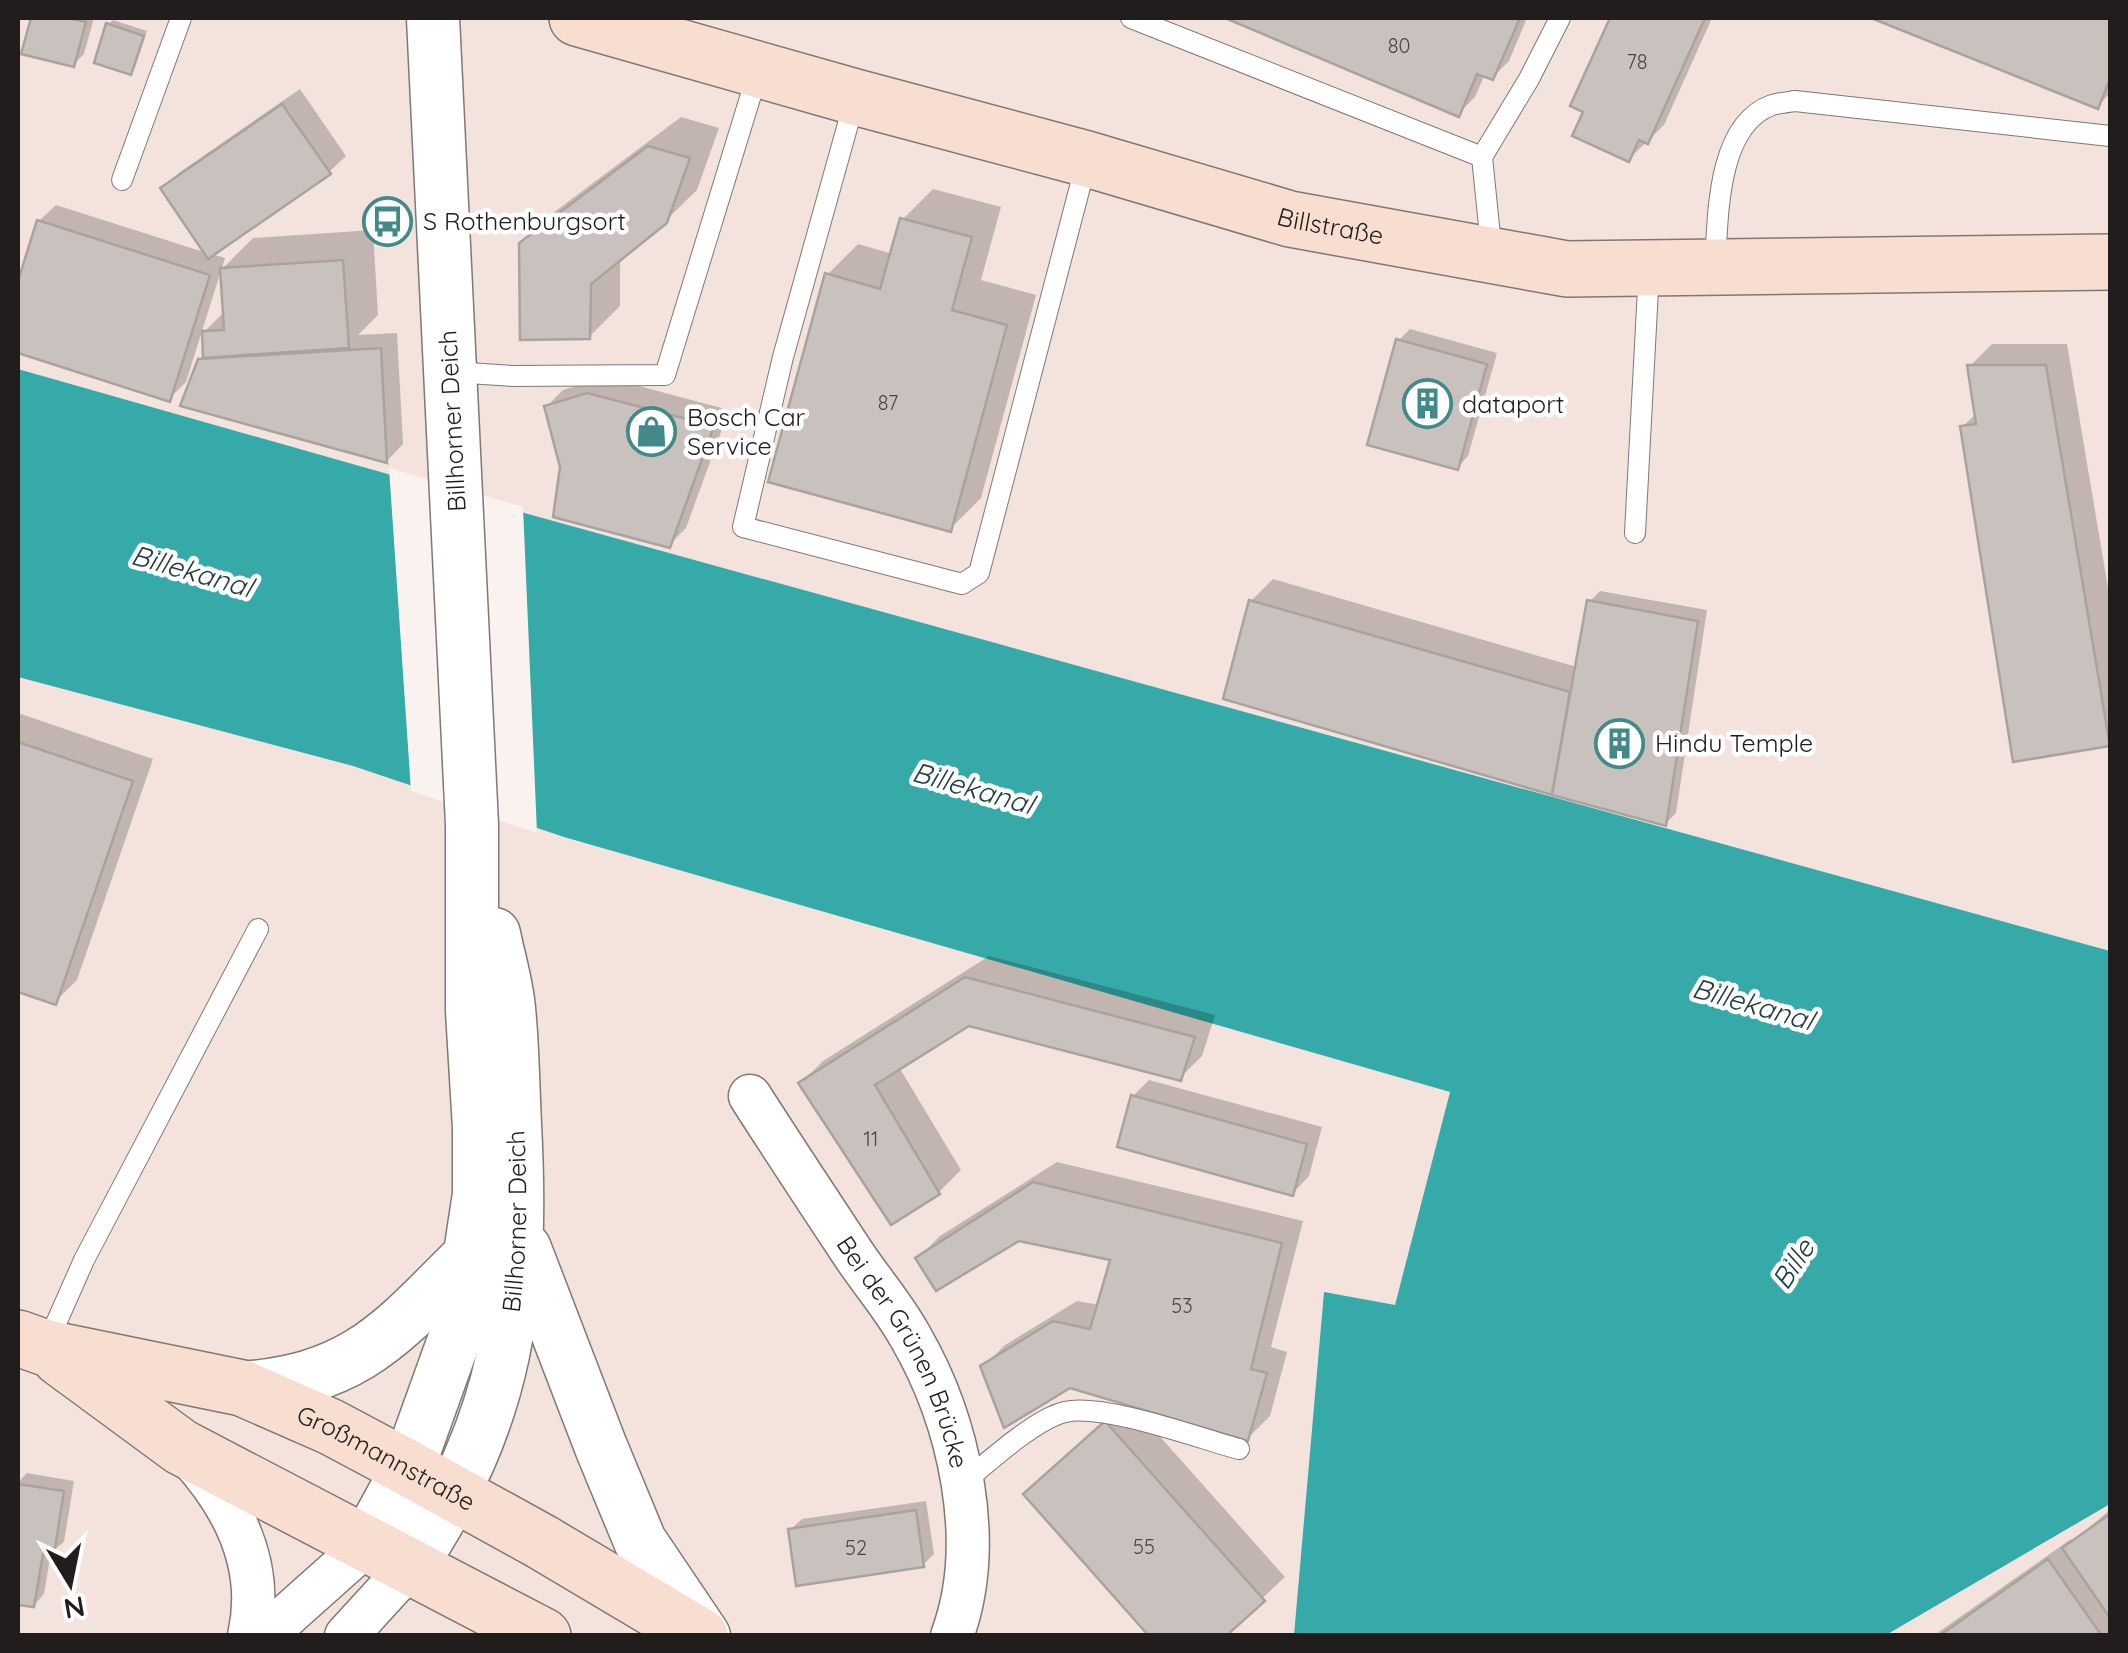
<svg xmlns="http://www.w3.org/2000/svg" width="2128" height="1653" font-family="Quicksand,sans-serif">
<style>
.built{fill:#f3e3dc}
.water{fill:#35aaa9}
.pier{fill:#faf2ee}
.shadow{fill:#0003}
.building{fill:#c9c1bd;stroke:#a9a29e;stroke-width:2.5}
.lines{fill:none;stroke-linecap:round;stroke-linejoin:round}
.service-casing{stroke:#7f7874;stroke-width:22}
.minor-casing{stroke:#7f7874;stroke-width:45}
.tertiary-casing{stroke:#7f7874;stroke-width:55}
.secondary-casing{stroke:#7f7874;stroke-width:58}
.service{stroke:#fff;stroke-width:20}
.minor{stroke:#fff;stroke-width:42}
.tertiary{stroke:#fff;stroke-width:52}
.secondary{stroke:#f7ded0;stroke-width:55}
.labels{text-anchor:middle;stroke-width:9;stroke-linejoin:round;paint-order:stroke}
.number-label{font-size:20px;fill:#4a4644}
.poi-label{font-size:25px;fill:#201d1c;stroke:#fff;text-anchor:start}
.street-label{font-size:25px;fill:#201d1c;stroke:#fff}
.water-label{font-size:28px;font-style:italic;fill:#243d3d;stroke:#fff}
</style>
<rect width="100%" height="100%" fill="#faf2ee"/>
<g class="built">
<path d="M18,18H2110V951L521,512L18,369Z"/>
<path d="M18,677L353,766L564,837L1450,1092L1395,1306L1324,1293L1294,1635H18Z"/>
<path d="M2110,1504V1635L1886,1636L1888,1634Z"/>
</g>
<path class="water" d="M18,369L521,512L2110,951V1504L1886,1635H1294L1324,1292L1395,1305L1450,1092L564,837L353,766L18,677Z"/>
<path class="pier" d="M389,468L523,507L537,833L411,791Z"/>
<g class="shadow">
<path d="M33,18H94L84,54L73,65L24,52Z"/>
<path d="M1232,18H1527L1509,61L1492,78L1485,74L1475,97L1458,114Z"/>
<path d="M1613,18H1712L1664,125L1629,159L1586,110L1574,105Z"/>
<path d="M1878,18H2110V93L2098,106Z"/>
<path d="M113,20L147,31L135,67L130,72L108,25Z"/>
<path d="M300,89L346,156L329,172L211,254L225,258L186,382L169,399L18,351V289L39,221L56,205L207,253L163,189L180,172Z"/>
<path d="M681,117L719,128L697,190L665,221L620,257V306L589,337L522,244L553,213Z"/>
<path d="M933,189L1001,207L981,280L1036,295L981,498L950,529L827,275L858,244L893,254L902,220Z"/>
<path d="M373,230L378,315L358,335L397,333L403,444L387,461L200,361L206,355L204,332L225,311L222,269L253,238Z"/>
<path d="M1410,329L1497,353L1468,456L1458,467L1399,340Z"/>
<path d="M1992,344H2067L2110,600L2109,744L1962,427L1977,413L1970,366Z"/>
<path d="M605,377L729,410L686,528L669,545L562,467L546,407L563,390Z"/>
<path d="M1273,579L1577,667L1589,602L1600,591L1707,610L1676,813L1665,824L1552,792L1251,601Z"/>
<path d="M18,713L153,759L77,980L55,1002L18,989Z"/>
<path d="M989,956L1215,1015L1202,1056L1180,1078L969,1023L899,1067L961,1170L939,1192L892,1221L801,1083L823,1061Z"/>
<path d="M1149,1080L1322,1127L1309,1176L1293,1193L1133,1096Z"/>
<path d="M1057,1162L1303,1221L1271,1347L1287,1352L1270,1416L1248,1438L1131,1404L1285,1577L1222,1636L1048,1473L1127,1403L1070,1386L983,1367L1005,1345L1077,1301L1100,1305L1113,1258L1019,1239L918,1258L940,1236Z"/>
<path d="M27,1473L74,1481L64,1542L51,1552L44,1594L34,1605L18,1602V1482Z"/>
<path d="M926,1501L934,1554L923,1565L791,1529L802,1519Z"/>
<path d="M2110,1510V1636H1933L2071,1539L2073,1541Z"/>
</g>
<g class="building">
<path d="M31,18H69L86,22L74,67L21,54Z"/>
<path d="M1225,18H1520L1493,80L1477,74L1459,117Z"/>
<path d="M1610,18H1705L1648,144L1639,140L1629,162L1572,136L1583,112L1570,106Z"/>
<path d="M1871,18H2110V79L2098,109Z"/>
<path d="M106,23L144,36L131,75L94,63Z"/>
<path d="M282,104L331,174L208,259L160,188Z"/>
<path d="M648,146L690,158L667,223L591,284L590,339L520,340L519,243Z"/>
<path d="M900,218L972,237L952,310L1007,325L951,532L768,482L825,273L880,289Z"/>
<path d="M37,220L210,275L170,402L18,353V281Z"/>
<path d="M343,260L349,348L203,358L202,331L224,330L220,268Z"/>
<path d="M1396,339L1487,364L1458,470L1367,445Z"/>
<path d="M381,348L387,463L180,406L198,359Z"/>
<path d="M1967,365H2046L2110,746L2013,762L1960,426L1976,424Z"/>
<path d="M587,393L714,426L670,548L553,517L560,467L544,406Z"/>
<path d="M1249,600L1570,692L1552,795L1223,699Z"/>
<path d="M1587,600L1698,621L1666,826L1552,795Z"/>
<path d="M18,742L133,781L56,1005L18,992Z"/>
<path d="M965,977L1195,1037L1181,1081L969,1026L875,1085L940,1194L891,1225L798,1083Z"/>
<path d="M1131,1095L1307,1144L1293,1196L1117,1147Z"/>
<path d="M1033,1182L1282,1243L1251,1369L1267,1373L1248,1441L1070,1388L1004,1428L980,1366L1053,1321L1090,1329L1110,1260L1019,1241L936,1291L915,1258Z"/>
<path d="M1105,1421L1265,1601L1226,1636H1149L1023,1494Z"/>
<path d="M18,1484L64,1491L54,1555L43,1554L34,1607L18,1605Z"/>
<path d="M916,1510L924,1567L796,1586L788,1529Z"/>
<path d="M2110,1514V1618L2062,1548Z"/>
<path d="M2048,1559L2102,1636H1939Z"/>
</g>
<g class="lines">
<defs>
<g id="service">
<path d="M1131,18L1482,157"/>
<path d="M855,99L783,357L743,527L962,584L979,573L1087,160"/>
<path d="M122,180L181,18"/>
<path d="M1492,255L1482,157L1529,79L1560,18"/>
<path d="M1715,267C1718,219 1716,125 1772,105C1779,103 1788,102 1795,101L2110,136"/>
<path d="M452,372L513,376L665,375L758,72"/>
<path d="M1635,533L1649,270"/>
<path d="M46,1346L84,1260L258,929"/>
<path d="M963,1483C987,1463 1035,1419 1065,1412C1103,1403 1198,1438 1239,1449"/>
</g>
<g id="minor">
<path id="s1" d="M750,1096C784,1149 819,1202 854,1255C872,1282 894,1307 910,1336C959,1420 987,1542 952,1636"/>
<path d="M188,1455C234,1505 265,1566 249,1636"/>
<path d="M264,1636L366,1545"/>
<path d="M346,1636L409,1567"/>
</g>
<g id="tertiary">
<path d="M525,1249L601,1447L640,1541L704,1636"/>
<path d="M242,1388C359,1379 393,1331 471,1254"/>
<path d="M366,1545L408,1468L459,1326L479,1194V1128L472,1011V825L433,18"/>
<path id="s2" d="M409,1567C509,1420 524,1297 515,1124C513,1086 513,1047 509,1009C507,984 499,959 494,934"/>
</g>
<g id="secondary">
<path id="s3" d="M577,18L855,97L1087,159L1290,219L1567,269L2110,262"/>
<path id="s4" d="M18,1338L46,1348L242,1388L331,1427L408,1468L542,1542L700,1636"/>
<path d="M60,1358L181,1447L543,1636"/>
</g>
</defs>
<use href="#service" class="service-casing"/>
<use href="#minor" class="minor-casing"/>
<use href="#tertiary" class="tertiary-casing"/>
<use href="#secondary" class="secondary-casing"/>
<use href="#service" class="service"/>
<use href="#minor" class="minor"/>
<use href="#tertiary" class="tertiary"/>
<use href="#secondary" class="secondary"/>
</g>
<defs>
<symbol id="bus-ring" viewBox="-11 -11 22 22"><circle r="9.5" fill="#fff" stroke="#428a89" stroke-width="1.5"/><path d="M-5-6H5V4H4V6H2V4H-2V6H-4V4H-5ZM-3.5-4V0h7V-4ZM-3.5 1.2v1.5H-2V1.2ZM2 1.2v1.5H3.5V1.2Z" fill="#428a89"/></symbol>
<symbol id="building-ring" viewBox="-11 -11 22 22"><circle r="9.5" fill="#fff" stroke="#428a89" stroke-width="1.5"/><path d="M-4-6H4V6H1V3H-1V6H-4ZM-2.5-4.3h1.7v1.8h-1.7ZM.8-4.3h1.7v1.8H.8ZM-2.5-1h1.7V.8h-1.7ZM.8-1h1.7V.8H.8Z" fill="#428a89"/></symbol>
<symbol id="shop-ring" viewBox="-11 -11 22 22"><circle r="9.5" fill="#fff" stroke="#428a89" stroke-width="1.5"/><path d="M-5-2.5h2.3a2.7 3.5 0 0 1 5.4 0H5L5.5 6h-11ZM-1.5-2.5h3a1.5 2.3 0 0 0-3 0Z" fill="#428a89"/></symbol>
</defs>
<g fill-rule="evenodd">
<use href="#bus-ring" x="360" y="194" width="55" height="55"/>
<use href="#building-ring" x="1400" y="376" width="55" height="55"/>
<use href="#shop-ring" x="624" y="404" width="55" height="55"/>
<use href="#building-ring" x="1592" y="716" width="55" height="55"/>
</g>
<g class="labels">
<g class="number-label">
<text x="1399" y="53">80</text>
<text x="1637" y="69">78</text>
<text x="888" y="410">87</text>
<text x="871" y="1146">11</text>
<text x="1182" y="1313">53</text>
<text x="1144" y="1554">55</text>
<text x="856" y="1555">52</text>
</g>
<g class="poi-label">
<text x="423" y="230">S Rothenburgsort</text>
<text x="1462" y="413">dataport</text>
<text x="687" y="426">Bosch Car<tspan x="687" dy="29">Service</tspan></text>
<text x="1655" y="752">Hindu Temple</text>
</g>
<g class="street-label">
<text dy="9" stroke="none"><textPath href="#s3" startOffset="782">Billstraße</textPath></text>
<text transform="translate(452 421) rotate(-93)" y="9">Billhorner Deich</text>
<text dy="9" stroke="none"><textPath href="#s2" startOffset="368">Billhorner Deich</textPath></text>
<text dy="9" stroke="none"><textPath href="#s1" startOffset="300">Bei der Grünen Brücke</textPath></text>
<text dy="9" stroke="none"><textPath href="#s4" startOffset="390">Großmannstraße</textPath></text>
</g>
<g class="water-label">
<text transform="translate(192 571) rotate(16)" y="10">Billekanal</text>
<text transform="translate(973 788) rotate(16)" y="10">Billekanal</text>
<text transform="translate(1753 1004) rotate(16)" y="10">Billekanal</text>
<text transform="translate(1793 1264) rotate(-57)" y="10">Bille</text>
</g>
</g>
<rect width="2128" height="1653" fill="none" stroke="#201d1c" stroke-width="40"/>
<g transform="translate(70 1583) rotate(170)" stroke="#ffffff" stroke-width="8" paint-order="stroke">
<path d="M0-8L18 38L0 25L-18 38Z" fill="#201d1c"/>
<text y="-15" font-size="28" font-weight="bold" text-anchor="middle" fill="#201d1c">N</text>
</g>
</svg>
